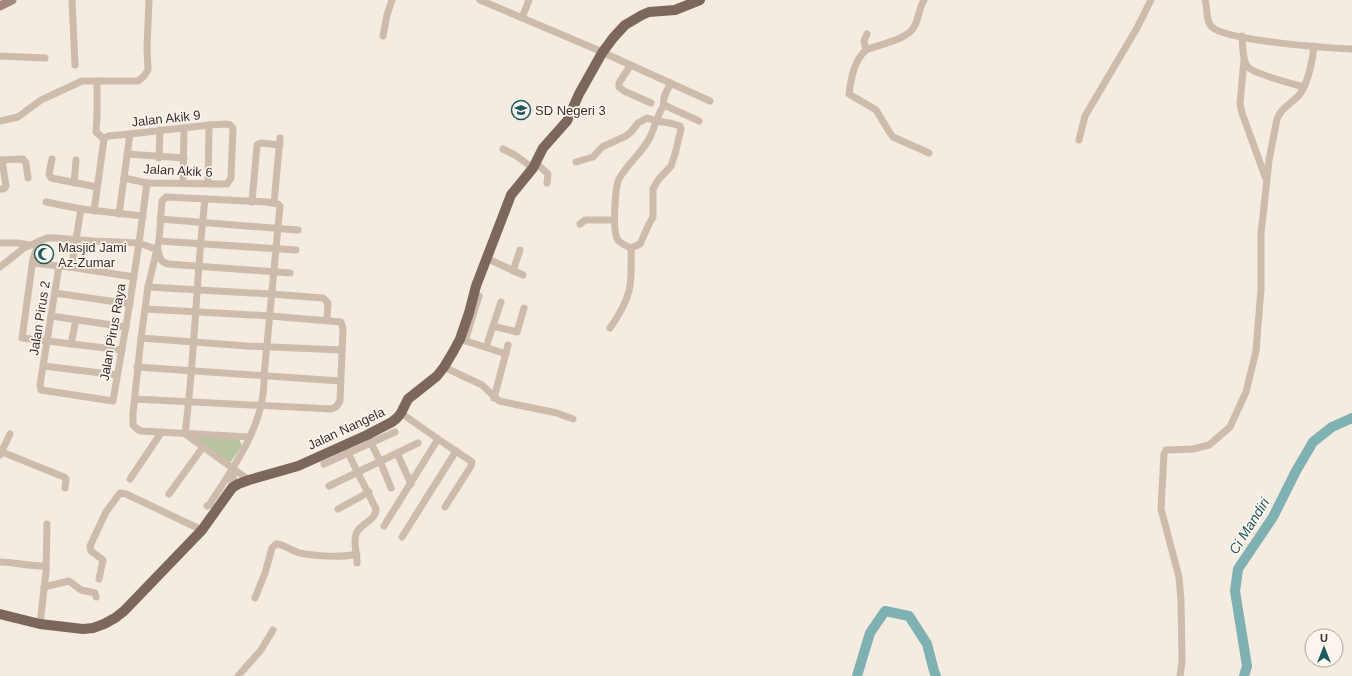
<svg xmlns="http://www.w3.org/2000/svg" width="1352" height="676" font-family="Arial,sans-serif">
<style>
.green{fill:#b8c4a0}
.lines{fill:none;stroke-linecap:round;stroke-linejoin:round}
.river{stroke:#7fb0b2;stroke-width:10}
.street{stroke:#cdbbac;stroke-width:7}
.secondary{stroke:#a18a7d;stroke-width:9}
.primary{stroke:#7d675c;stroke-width:10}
.labels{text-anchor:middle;stroke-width:3.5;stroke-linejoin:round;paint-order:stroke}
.poi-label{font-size:13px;fill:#3b302b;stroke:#fbf5ee;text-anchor:start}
.street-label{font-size:13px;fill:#3b302b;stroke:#fbf5ee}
.water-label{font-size:14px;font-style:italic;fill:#1f5a5e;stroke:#fbf5ee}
</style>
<rect width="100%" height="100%" fill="#f4ebe1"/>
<path class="green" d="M194,436L239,439L242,446L230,463L193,438Z"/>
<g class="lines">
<g class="river">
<path d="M857,676L870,633L885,611L909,616L927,644L934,671L936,676"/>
<path d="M1244,676L1247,666L1235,591L1238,569L1273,517L1296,471L1313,442L1332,427L1352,418"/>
</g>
<g class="street">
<path d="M72,0L75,65"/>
<path d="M480,0L593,48L710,101"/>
<path d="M924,0C919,8 919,18 914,27C907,40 880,44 866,50C854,60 851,79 849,94L876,110L890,133L893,137L929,153"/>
<path d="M1205,0C1208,8 1205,21 1212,27C1227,41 1328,48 1352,49"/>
<path d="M522,18L529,0"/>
<path d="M383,36L387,15L392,0"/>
<path d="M1242,36C1243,46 1242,60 1248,67C1254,74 1293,84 1304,87"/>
<path d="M866,50L864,41L867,34"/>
<path d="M0,56L45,58"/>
<path d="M1244,60L1240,103L1242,113L1266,179"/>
<path d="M630,66L619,83V87L624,91L651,103"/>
<path d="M97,81V115L96,132L104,139"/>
<path d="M671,83C667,90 662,98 664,105L699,121"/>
<path d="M0,121L18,117L41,100L82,81H138L144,76L148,70L147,47L149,0"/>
<path d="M104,139L108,136L130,134L209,125L226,124L230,125L233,128L231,178L227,184L147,183L124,178"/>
<path d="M1079,140L1085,116L1137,28L1151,0"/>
<path d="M503,149L515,155L533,168"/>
<path d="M127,154L184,158"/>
<path d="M159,158L160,130"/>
<path d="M52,159L49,174L51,178L97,187"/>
<path d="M0,160L23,159L26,163L28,178"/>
<path d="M576,162L593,157L602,147L626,136L631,132L638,123L647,118L657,121L670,123L680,126L681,129L675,154L671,166L658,180L653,189V217L649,224L640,244L631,248C627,246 621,244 618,240C612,232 615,188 619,179C627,164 641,154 649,139C655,128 657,115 664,105"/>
<path d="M536,163L548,174L547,183"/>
<path d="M74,183L76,160"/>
<path d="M183,183L184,128"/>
<path d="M208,184L209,125"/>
<path d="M0,189H4L6,186L2,160"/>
<path d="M205,199C196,277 195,356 185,434L249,480"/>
<path d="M46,202L81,209"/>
<path d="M252,202L257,145L261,143L280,145"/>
<path d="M274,203L280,138"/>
<path d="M94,211L104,139"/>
<path d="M119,214L130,134"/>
<path d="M143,216L81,209L72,263L70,267L59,266L40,385L41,390L113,401L129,308L139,243L158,250C160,258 160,262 168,264L290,273"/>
<path d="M160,219L298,230"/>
<path d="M580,224L585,220H614"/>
<path d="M39,241L33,259L22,338L122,350"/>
<path d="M159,241L296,250"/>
<path d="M0,243H18L29,245"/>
<path d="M486,258L523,275"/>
<path d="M33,263L59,266"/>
<path d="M0,267L24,248L47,238H55L93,241L139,243L147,183"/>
<path d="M70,267L134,277"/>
<path d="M513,271L520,250"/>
<path d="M148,287L271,294L323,298L328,303L327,320"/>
<path d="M55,293L130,304"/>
<path d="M51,316L126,327"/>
<path d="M493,326L517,332L524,308"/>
<path d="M610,328C632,297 632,285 631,248"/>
<path d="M141,338L247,346L342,350"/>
<path d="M460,339L506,354"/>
<path d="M465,341L479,296"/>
<path d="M71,344L76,320"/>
<path d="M486,347L501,302"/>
<path d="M44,366L117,375"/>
<path d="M137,367L340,381"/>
<path d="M444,367L482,385L499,401L557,413L573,419"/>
<path d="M494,398L508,345"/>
<path d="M135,399L331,409L336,407L340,401L343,328L341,322L270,316L146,309"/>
<path d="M401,413L438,439L472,462L471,466L445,507"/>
<path d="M369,439L380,461L391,488"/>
<path d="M344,445L376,509C376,521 360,523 356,534C353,543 357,554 357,563"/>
<path d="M2,452L64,477L66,479L65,488"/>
<path d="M397,453L411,484"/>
<path d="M0,455L10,434"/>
<path d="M324,464L395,432"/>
<path d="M130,479L161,433"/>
<path d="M329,486L418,443"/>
<path d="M232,488V481L235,471"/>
<path d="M169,494L203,447"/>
<path d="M207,506L209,505C234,467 266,423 264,376L280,206L278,204L267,202L166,197L162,201L159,241L148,287L141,338L133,413V425L137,429L141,431L250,437"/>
<path d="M338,509L369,492"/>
<path d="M384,526L438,439"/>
<path d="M402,537L456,451"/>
<path d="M0,562C16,562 30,567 46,566"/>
<path d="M99,579L103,560L91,551L90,546L106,512L120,493L126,494L202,530"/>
<path d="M44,587L69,581L81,590L95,593L96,597"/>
<path d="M255,598L265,573L272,548L276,544C284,544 292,551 300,553C315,556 342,558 357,554"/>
<path d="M40,624L46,572L47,524"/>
<path d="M238,676L261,650L273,630"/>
<path d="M1180,676L1182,662L1181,600L1179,577L1161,509L1164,454L1166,450L1193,449L1209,445L1230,427L1246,392L1256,351L1261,289V233L1263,216L1269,160L1277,119C1281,107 1293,103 1300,94C1308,83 1313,59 1314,46"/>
</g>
<path class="secondary" d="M0,6L12,0"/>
<path class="primary" d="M0,614L40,624L83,629L93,628L104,624L115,618L124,611L202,530L232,488L238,484L249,480L298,466L367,435L392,422L397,418L401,413L408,399L437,376L444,367L453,352L460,339L469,313L476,286L511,195L533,168L543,148L567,121L579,94L602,53L613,38L625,25L642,15L649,12L675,10L700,0"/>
</g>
<defs>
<symbol id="school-ring" viewBox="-11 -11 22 22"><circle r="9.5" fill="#fbf5ee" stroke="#1f5a5e" stroke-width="1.5"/><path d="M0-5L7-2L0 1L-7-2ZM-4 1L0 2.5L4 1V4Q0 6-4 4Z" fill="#1f5a5e"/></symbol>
<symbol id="mosque-ring" viewBox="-11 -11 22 22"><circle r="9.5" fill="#fbf5ee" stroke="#1f5a5e" stroke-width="1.5"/><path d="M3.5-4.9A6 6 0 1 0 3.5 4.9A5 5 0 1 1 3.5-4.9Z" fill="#1f5a5e"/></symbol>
</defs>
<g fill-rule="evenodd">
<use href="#school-ring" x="510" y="99" width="22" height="22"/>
<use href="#mosque-ring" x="33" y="243" width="22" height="22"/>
</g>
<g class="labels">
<g class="poi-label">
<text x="535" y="115">SD Negeri 3</text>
<text x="58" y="252">Masjid Jami<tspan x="58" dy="15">Az-Zumar</tspan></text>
</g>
<g class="street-label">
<text transform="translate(166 118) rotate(-6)" y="5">Jalan Akik 9</text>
<text transform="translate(178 170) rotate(3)" y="5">Jalan Akik 6</text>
<text transform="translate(39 318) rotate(-81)" y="5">Jalan Pirus 2</text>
<text transform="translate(112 332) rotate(-80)" y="5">Jalan Pirus Raya</text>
<text transform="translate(346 428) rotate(-25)" y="5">Jalan Nangela</text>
</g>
<g class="water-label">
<text transform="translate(1249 526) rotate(-58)" y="5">Ci Mandiri</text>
</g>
</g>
<g transform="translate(1324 648)"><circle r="19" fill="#fbf5ee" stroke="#aea6a0"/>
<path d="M0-3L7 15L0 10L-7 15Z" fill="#1f5a5e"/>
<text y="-6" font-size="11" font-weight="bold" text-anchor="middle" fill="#3b302b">U</text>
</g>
</svg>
